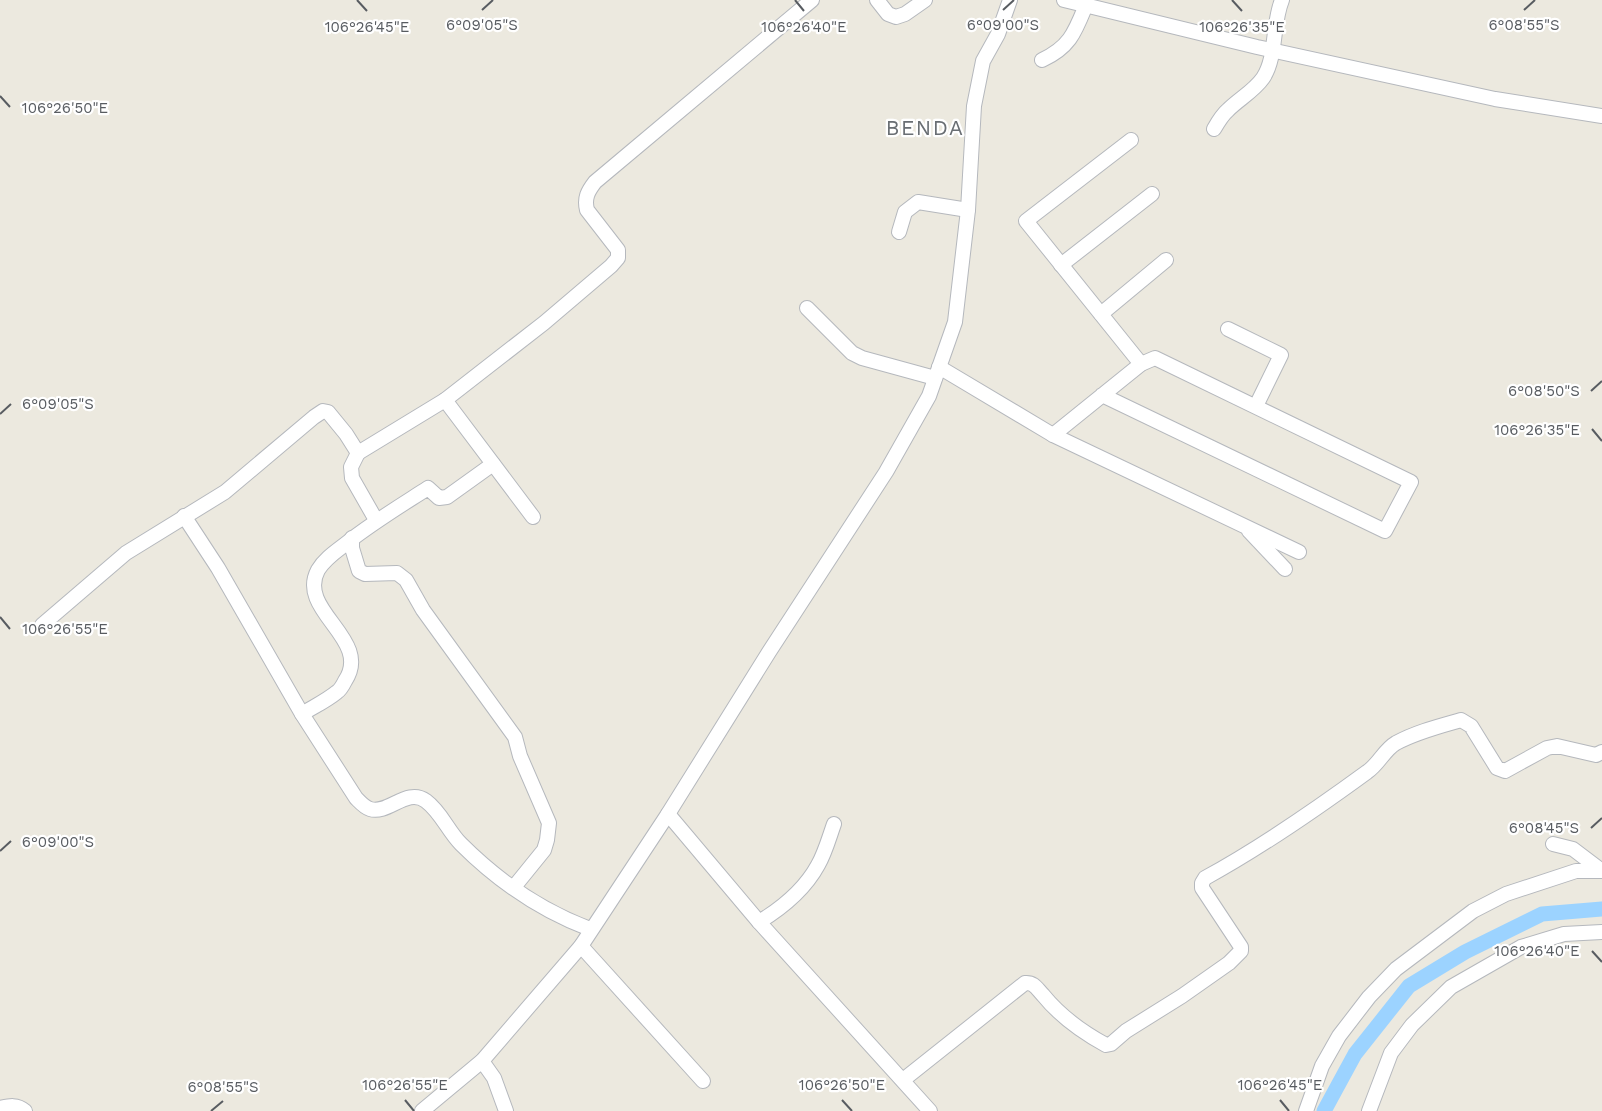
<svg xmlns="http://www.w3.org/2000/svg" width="1602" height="1111" font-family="'Work Sans',sans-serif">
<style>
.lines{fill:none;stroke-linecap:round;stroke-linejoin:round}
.canal{stroke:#9cd3ff;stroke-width:15}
.minor-casing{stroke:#b5b8bd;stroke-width:16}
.minor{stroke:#fff;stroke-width:14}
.ticks{fill:none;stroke:#585c61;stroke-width:2}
.labels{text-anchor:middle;stroke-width:4.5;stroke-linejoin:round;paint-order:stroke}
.quarter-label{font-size:21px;letter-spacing:1.5px;fill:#696e73;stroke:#fff}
.ticks-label{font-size:15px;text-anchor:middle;fill:#585c61;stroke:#fff;stroke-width:4.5;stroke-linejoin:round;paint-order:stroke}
</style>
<rect width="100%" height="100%" fill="#ece9df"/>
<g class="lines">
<path class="canal" d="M1324,1111L1355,1054L1409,986L1465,952L1542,914L1602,909"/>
<defs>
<g id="minor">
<path d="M877,0L888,14L896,17L905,14L925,0"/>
<path d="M1064,0L1257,47L1495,99L1602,116"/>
<path d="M1042,60C1070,47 1075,32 1086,5"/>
<path d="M1214,129C1218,122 1222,115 1228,110C1239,99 1254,91 1263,78C1277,57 1272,24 1282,0"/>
<path d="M1131,140L1026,221L1141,364"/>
<path d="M899,232L905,212L918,202L968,210"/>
<path d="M1061,265L1152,194"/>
<path d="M807,308L852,353L862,358L935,378"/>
<path d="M1101,314L1166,260"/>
<path d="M1228,329L1281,355L1256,406"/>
<path d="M939,367L1053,435L1299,552"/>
<path d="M445,400L533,517"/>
<path d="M1053,435L1141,364L1155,358L1411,482L1385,531L1102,395"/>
<path d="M358,453L445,400L544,323L611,266L618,258V250L587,210C584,198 588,191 595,182L812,0"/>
<path d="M493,464L447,497L439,498L428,488C400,506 375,521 348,542C338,550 325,558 318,570C296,611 373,639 345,681C343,685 340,690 337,692C326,701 313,707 302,714L356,798C360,802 364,807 370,809C388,815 407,787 426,801C441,812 448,831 461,844C497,880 542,911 590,929"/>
<path d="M184,516L218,568L302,714"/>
<path d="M1249,531L1285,569"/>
<path d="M352,538V548L359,571L365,574L397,573L406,580L423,610L515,737L520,756L549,823L547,840L544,850L514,887"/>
<path d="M42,625L126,553L225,492L314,417L323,411L328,412L346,434L358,453L351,467L352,478L376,520"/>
<path d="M668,814L759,922L930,1111"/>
<path d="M1553,844L1573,849L1602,871"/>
<path d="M759,922C782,908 805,889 818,865C825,853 829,838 834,824"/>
<path d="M581,946L703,1081"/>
<path d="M482,1061L494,1078L506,1111"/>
<path d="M903,1080L1025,983C1034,982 1037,989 1043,995C1060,1016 1082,1032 1106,1045L1111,1044L1126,1031L1182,996L1229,963L1241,951V947L1202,888V883L1205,878C1262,847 1315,810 1367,772C1379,764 1384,750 1396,743C1416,732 1440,726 1461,720L1471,726L1497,768L1505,771L1547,748L1557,746L1596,755L1602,752"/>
<path d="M0,1108C9,1106 17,1104 25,1111"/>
<path d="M422,1111L482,1061L581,946L668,814L769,652L886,472L929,396L955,322L968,210L974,106L983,61L998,34L1010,0"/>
<path d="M1306,1111L1322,1066L1339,1036L1369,997L1396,969L1473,911L1506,894L1576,871H1602"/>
<path d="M1369,1111L1391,1053L1412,1025L1451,987L1521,947L1564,934L1602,932"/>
</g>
</defs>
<use href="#minor" class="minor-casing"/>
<use href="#minor" class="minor"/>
</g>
<path class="ticks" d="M357,0L367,11M795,0L804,11M1232,0L1242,11M482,10L493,0M1003,10L1014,0M1524,10L1535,0M0,96L10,107M1591,391L1602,381M0,414L11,404M1592,429L1602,441M0,617L10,629M1591,828L1602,818M0,851L11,841M1592,951L1602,962M405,1100L414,1111M842,1100L852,1111M1280,1100L1289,1111M211,1111L223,1101"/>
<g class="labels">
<g class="quarter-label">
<text x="925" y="135">BENDA</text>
</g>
</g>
<g class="ticks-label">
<text x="1524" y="30">6°08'55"S</text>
<text x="482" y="30">6°09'05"S</text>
<text x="1003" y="30">6°09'00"S</text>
<text x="367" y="32">106°26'45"E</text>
<text x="804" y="32">106°26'40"E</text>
<text x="1242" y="32">106°26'35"E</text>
<text x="65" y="113">106°26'50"E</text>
<text x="1544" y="396">6°08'50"S</text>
<text x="58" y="409">6°09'05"S</text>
<text x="1537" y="435">106°26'35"E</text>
<text x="65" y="634">106°26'55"E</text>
<text x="1544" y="833">6°08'45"S</text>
<text x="58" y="847">6°09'00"S</text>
<text x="1537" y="956">106°26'40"E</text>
<text x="405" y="1090">106°26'55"E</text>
<text x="842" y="1090">106°26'50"E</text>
<text x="1280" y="1090">106°26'45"E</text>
<text x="223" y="1092">6°08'55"S</text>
</g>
</svg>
